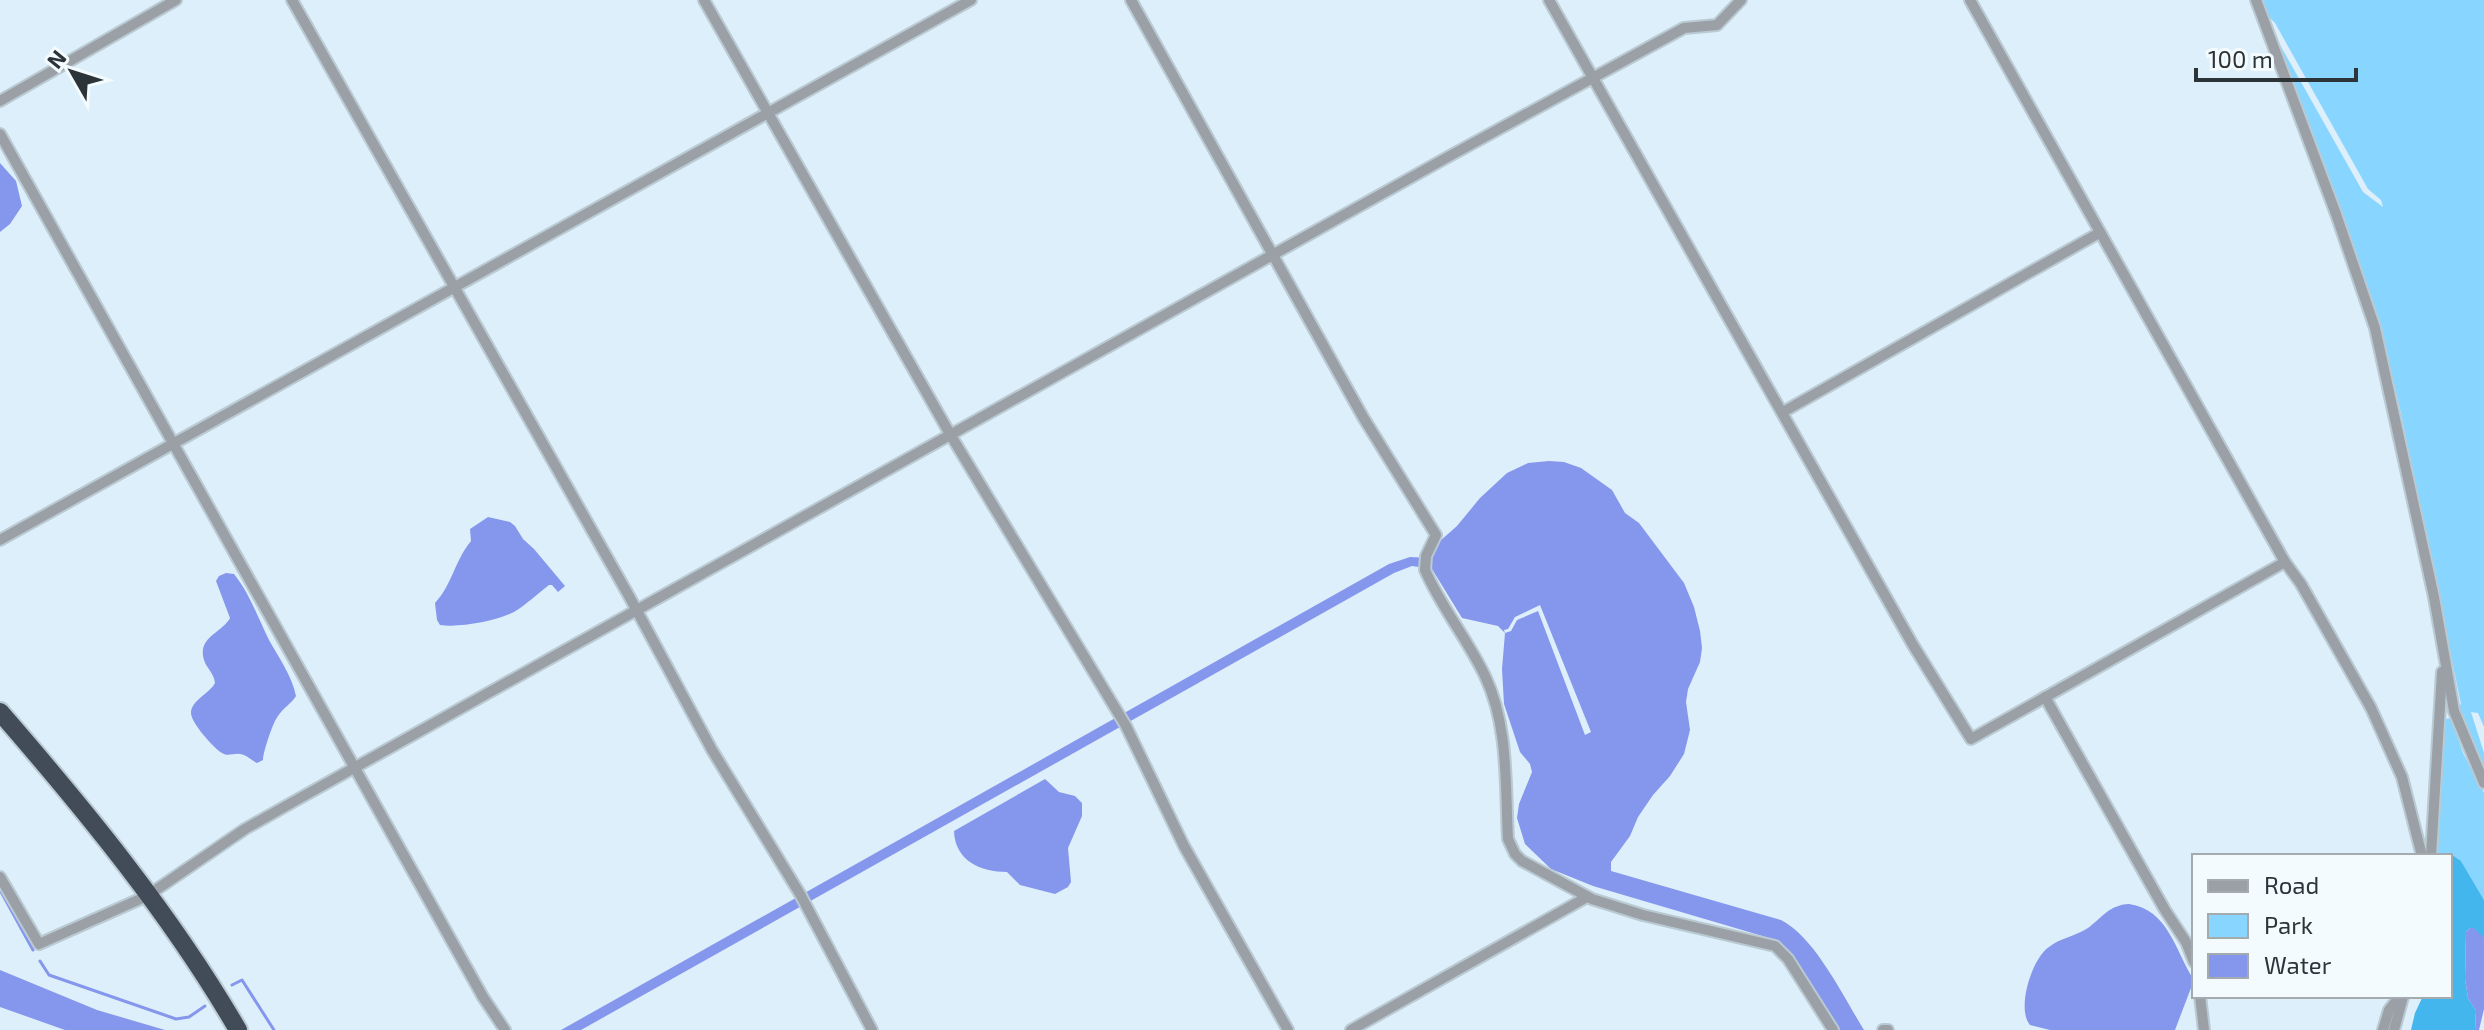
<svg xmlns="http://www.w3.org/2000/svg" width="2484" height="1030" font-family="'Exo 2',sans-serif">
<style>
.green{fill:#88d5ff}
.forest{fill:#42b6ed}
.water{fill:#8596ed}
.pier{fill:#ddeffa}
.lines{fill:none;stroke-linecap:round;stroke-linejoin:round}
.stream{stroke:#8596ed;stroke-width:3}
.street-casing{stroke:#bacad3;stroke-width:14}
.highway-casing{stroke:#bacad3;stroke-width:22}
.street{stroke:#9ba0a7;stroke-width:10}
.highway{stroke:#424c58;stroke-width:18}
</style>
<rect width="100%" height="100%" fill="#ddeffa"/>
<g class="green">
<path d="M2260,0H2484V727L2478,713L2471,712L2484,753V775L2458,707L2461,704L2400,409L2380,326L2338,207L2271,29L2363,192L2383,207L2381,200L2368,189L2275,23L2265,13Z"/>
<path d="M2451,718L2463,753L2484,793V900L2461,861L2451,854L2450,856H2436L2445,719Z"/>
</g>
<path class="forest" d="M2451,854L2461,861L2484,900V938L2470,928L2466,932L2465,979L2468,998L2476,1011L2475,1030H2411L2415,1013L2423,996H2450Z"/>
<g class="water">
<path d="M0,163L16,181L22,206L10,224L0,232Z"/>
<path d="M1549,461L1564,462L1581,468L1612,490L1625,513L1639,523L1684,583L1694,607L1700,631L1702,648L1700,662L1688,689L1686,702L1690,730L1684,754L1670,776L1653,795L1638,817L1630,836L1611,862V871L1781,920C1815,937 1844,998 1864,1030H1839L1789,952L1776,940L1593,886L1551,869L1525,844L1517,818L1519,804L1532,772L1530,764L1520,752L1504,704L1502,669L1505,633L1498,626L1462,618L1432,569L1412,566L1394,573L581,1030H561L1389,564L1410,557L1431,558L1440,541L1457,526L1480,498L1507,473L1528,463Z"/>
<path d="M488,517L510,522L515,526L523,539L534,549L565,586L558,592L552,585H549C537,594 527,604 514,612C496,621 460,628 440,625L437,620L435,603C452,585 455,560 471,541L470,529Z"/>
<path d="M226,573L234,574C250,594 258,618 269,640C279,658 292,676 296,696C292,703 283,708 278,716C273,722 263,752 263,760L257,763C251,760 247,755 240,754C233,753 228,757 222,753C214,748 190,722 191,712C192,700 210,693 215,683C214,673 207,669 204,660C197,637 222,633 230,618L216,581L219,576Z"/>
<path d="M1045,779L1059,792L1075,796L1082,803V816L1068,848L1071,882L1068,887L1055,894L1020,885L1007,872C981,872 955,861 954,831Z"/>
<path d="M2129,904C2169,910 2175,951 2194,980L2175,1030H2050L2030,1025C2016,1009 2032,958 2049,947C2060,938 2076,936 2088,928C2103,917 2109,905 2129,904Z"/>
<path d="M2470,928H2474L2484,938V1009L2479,1030H2475L2476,1011L2468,998L2465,979L2466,932Z"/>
<path d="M0,970L97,1010L165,1030H65L0,1007Z"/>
</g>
<path class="pier" d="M1540,605L1591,732L1585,735L1538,611L1517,620L1511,631L1505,633L1504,630L1508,629L1515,617Z"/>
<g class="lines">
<g class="stream">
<path d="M0,890L33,950"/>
<path d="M40,961L49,975L176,1019L189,1017L205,1006"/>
<path d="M232,985L242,980L274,1030"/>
</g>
<defs>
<g id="street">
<path d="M292,0L629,596L712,750L800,894L872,1030"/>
<path d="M704,0L950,434L1126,726L1184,846L1288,1030"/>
<path d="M1131,0L1363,417L1436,535L1426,556L1425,570C1441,607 1468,640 1485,676C1509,726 1505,786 1508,839L1515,854L1522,861L1592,899L1643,915L1775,946L1788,959L1833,1030"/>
<path d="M1549,0L1913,645L1971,739L2285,562"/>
<path d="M1970,0L2285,562L2301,584L2371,708L2402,777L2422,856"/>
<path d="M2256,0L2336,214L2375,328L2434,597L2454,711L2484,783"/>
<path d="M0,101L176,0"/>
<path d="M0,134L483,997L505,1030"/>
<path d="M1783,412L2099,233"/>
<path d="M0,540L971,0"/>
<path d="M2045,697L2165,910L2186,942L2194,962"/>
<path d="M2431,856L2442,672"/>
<path d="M0,877L39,944L147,896L245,829L293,802L1446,158L1684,28L1717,25L1741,0"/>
<path d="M2200,996L2204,1030"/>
<path d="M1351,1030L1587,897"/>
<path d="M1883,1030H1888"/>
<path d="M2383,1030L2389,1010L2400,996"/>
<path d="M2394,1030L2403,997"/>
</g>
<path id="highway" d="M0,712C86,811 172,916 238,1030"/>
</defs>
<use href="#street" class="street-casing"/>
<use href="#highway" class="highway-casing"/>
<use href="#street" class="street"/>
<use href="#highway" class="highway"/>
</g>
<rect x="2192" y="854" width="260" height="144" fill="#f3fbff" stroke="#a4abaf" stroke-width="2"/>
<rect x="2208" y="880" width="40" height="12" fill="#9ba0a7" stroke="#a4abaf" stroke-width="2"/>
<text x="2264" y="894" font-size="24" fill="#2d3438">Road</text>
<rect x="2208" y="914" width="40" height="24" fill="#88d5ff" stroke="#a4abaf" stroke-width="2"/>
<text x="2264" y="934" font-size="24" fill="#2d3438">Park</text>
<rect x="2208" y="954" width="40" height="24" fill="#8596ed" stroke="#a4abaf" stroke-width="2"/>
<text x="2264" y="974" font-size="24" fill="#2d3438">Water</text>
<g transform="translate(72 72) rotate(309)" stroke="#f3fbff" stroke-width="6" paint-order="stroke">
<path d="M0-6L14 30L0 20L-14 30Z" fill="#2d3438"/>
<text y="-12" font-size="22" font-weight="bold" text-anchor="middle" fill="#2d3438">N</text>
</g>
<path d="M2196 68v12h160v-12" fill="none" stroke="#2d3438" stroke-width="4"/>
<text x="2208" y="68" font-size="24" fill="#2d3438" stroke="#f3fbff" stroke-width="6" paint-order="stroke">100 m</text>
</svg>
